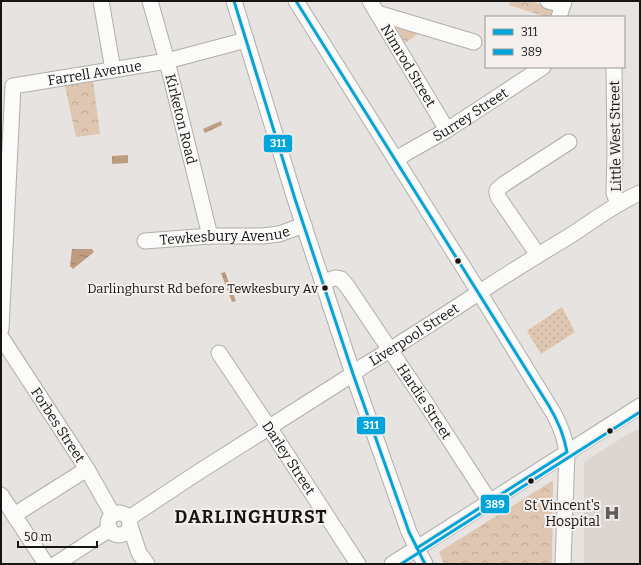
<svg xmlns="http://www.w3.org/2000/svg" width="641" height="565" font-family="Bitter,serif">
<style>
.built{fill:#ddd6d0}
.park{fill:url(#park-crowns)}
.garden{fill:url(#garden-dots)}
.water{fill:url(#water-ripples)}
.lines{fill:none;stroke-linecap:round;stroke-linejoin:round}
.minor-casing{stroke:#b0aeac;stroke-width:17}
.minor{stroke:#fbfbfa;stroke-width:15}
.bus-1-casing{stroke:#f5f0ed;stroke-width:6}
.bus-2-casing{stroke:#f5f0ed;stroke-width:6}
.bus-1{stroke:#02a5d9;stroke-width:3}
.bus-2{stroke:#02a5d9;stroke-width:3}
.bus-dot{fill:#161514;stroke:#f5f0ed;stroke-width:1.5}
.labels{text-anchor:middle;stroke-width:4;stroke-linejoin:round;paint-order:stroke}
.bus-label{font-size:13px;fill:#161514;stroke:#f5f0ed;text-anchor:end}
.street-label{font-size:14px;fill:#161514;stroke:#f5f0ed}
.poi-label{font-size:14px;fill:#161514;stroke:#f5f0ed;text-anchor:end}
.district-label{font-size:18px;font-weight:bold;letter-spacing:1px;fill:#161514;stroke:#f5f0ed}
.line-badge{stroke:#f5f0ed;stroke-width:1.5}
.badge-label{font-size:11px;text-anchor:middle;font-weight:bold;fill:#fff}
</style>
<defs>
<pattern id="park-crowns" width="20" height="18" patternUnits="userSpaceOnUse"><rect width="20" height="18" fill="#dfc6b0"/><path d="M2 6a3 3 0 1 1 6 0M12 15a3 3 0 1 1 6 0" fill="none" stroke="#bfa996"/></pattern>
<pattern id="garden-dots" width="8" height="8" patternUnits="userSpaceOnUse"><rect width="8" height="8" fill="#dfc6b0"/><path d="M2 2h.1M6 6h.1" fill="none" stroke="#bfa996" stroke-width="1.8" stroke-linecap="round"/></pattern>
<pattern id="water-ripples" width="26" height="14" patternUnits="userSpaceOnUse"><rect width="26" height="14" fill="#bd9c7f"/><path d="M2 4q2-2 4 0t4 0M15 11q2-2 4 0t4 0" fill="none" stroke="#997e67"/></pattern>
</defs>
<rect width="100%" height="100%" fill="#e6e3e1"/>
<path class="built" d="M640,429V564H584V462L628,434Z"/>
<g class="park">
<path d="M510,1H530L553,8L550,17H547L509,5Z"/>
<path d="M395,25L421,32L405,43Z"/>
<path d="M93,81L100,134L76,137L65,86Z"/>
<path d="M552,481L553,483L552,564H444L439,552Z"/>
</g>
<path class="garden" d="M562,307L575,332L541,354L527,331Z"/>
<g class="water">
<path d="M221,121L222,125L205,133L203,129Z"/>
<path d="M128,155V163L112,164V156Z"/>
<path d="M72,249H92L94,252L73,269L70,266Z"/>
<path d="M225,272L236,301L232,302L221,273Z"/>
</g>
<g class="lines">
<defs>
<g id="minor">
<path d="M101,1L113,70"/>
<path id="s1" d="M150,1L167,61L210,236"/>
<path d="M234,1L295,199L353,374L409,532L425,564"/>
<path d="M296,1L479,292L554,414C561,427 565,438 567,452L563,564"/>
<path id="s2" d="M370,1L447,130"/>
<path d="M548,1L563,5"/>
<path d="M377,13L474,42"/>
<path d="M559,17L564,1"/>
<path d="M614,67L615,153L614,193L618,204"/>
<path id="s3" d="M396,160L406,153L447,130L543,67"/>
<path id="s4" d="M145,241L210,236H262L279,234L304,225"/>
<path d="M538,255L498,197L497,193V190L504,184L569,142"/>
<path id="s5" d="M323,282L335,278L341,279L347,286L425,402L490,502"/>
<path id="s6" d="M1,329L13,86L167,61L246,40"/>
<path id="s7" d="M1,337L87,469L113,515"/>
<path id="s8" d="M219,353L276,438L358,564"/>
<path d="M1,495L46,564"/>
<circle cx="119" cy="524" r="11"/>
<path d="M14,515L87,469"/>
<path id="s9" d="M129,518L197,473L353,374L362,367C402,343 441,317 480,292C509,273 538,255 568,237C592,222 614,204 640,193"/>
<path d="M130,526L139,553L147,564"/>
<path d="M56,564L110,529"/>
<path d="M392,564L640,406"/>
</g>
</defs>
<use href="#minor" class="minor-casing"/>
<use href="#minor" class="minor"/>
<defs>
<g id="bus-1">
<path d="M234,1L295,199L353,374L409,532L425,564"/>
<path d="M296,1L549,406C558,421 564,435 567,452L417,548"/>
</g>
<path id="bus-2" d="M401,564L640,412"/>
</defs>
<use href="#bus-1" class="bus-1-casing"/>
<use href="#bus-2" class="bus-2-casing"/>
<use href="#bus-1" class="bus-1"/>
<use href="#bus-2" class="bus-2"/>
</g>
<defs>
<symbol id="hospital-bare" viewBox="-9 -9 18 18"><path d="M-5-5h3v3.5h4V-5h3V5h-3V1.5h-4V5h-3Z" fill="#5f5d5c" stroke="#f5f0ed" stroke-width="2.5" paint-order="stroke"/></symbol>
</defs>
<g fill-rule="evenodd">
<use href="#hospital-bare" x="601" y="502" width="22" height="22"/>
</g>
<g class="bus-dot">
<circle cx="458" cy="261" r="3.5"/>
<circle cx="325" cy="288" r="3.5"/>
<circle cx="610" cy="431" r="3.5"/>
<circle cx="531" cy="481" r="3.5"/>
</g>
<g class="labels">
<g class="bus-label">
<text x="318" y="293">Darlinghurst Rd before Tewkesbury Av</text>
</g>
<g class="street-label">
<text dy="5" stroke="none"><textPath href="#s2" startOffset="75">Nimrod Street</textPath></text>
<text dy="5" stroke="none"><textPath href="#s6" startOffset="326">Farrell Avenue</textPath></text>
<text dy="5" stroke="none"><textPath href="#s3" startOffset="87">Surrey Street</textPath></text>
<text dy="5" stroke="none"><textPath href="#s1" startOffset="122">Kirketon Road</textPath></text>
<text transform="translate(615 136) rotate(-91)" y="5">Little West Street</text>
<text dy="5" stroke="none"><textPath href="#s4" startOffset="80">Tewkesbury Avenue</textPath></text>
<text dy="5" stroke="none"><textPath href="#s9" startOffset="339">Liverpool Street</textPath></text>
<text dy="5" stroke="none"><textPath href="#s5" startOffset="167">Hardie Street</textPath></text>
<text dy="5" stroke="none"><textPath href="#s7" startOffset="105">Forbes Street</textPath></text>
<text dy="5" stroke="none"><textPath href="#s8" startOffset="126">Darley Street</textPath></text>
</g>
<g class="poi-label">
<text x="600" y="510">St Vincent's<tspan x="600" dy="16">Hospital</tspan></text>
</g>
<g class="district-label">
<text x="251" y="523">DARLINGHURST</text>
</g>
</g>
<g class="line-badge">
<rect x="263" y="134" width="30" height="19" rx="4" fill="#02a5d9"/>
<rect x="356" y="416" width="30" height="19" rx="4" fill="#02a5d9"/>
<rect x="480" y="494" width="30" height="20" rx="4" fill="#02a5d9"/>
</g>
<g class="badge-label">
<text x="278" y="147">311</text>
<text x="371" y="429">311</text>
<text x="495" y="508">389</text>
</g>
<rect width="641" height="565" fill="none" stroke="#161514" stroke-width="4"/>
<rect x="485" y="16" width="140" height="52" fill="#f5f0ed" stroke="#9c9896"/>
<rect x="493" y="29" width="20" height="6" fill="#02a5d9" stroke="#9c9896"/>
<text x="521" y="36" font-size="12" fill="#161514">311</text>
<rect x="493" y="49" width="20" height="6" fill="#02a5d9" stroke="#9c9896"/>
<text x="521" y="56" font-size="12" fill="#161514">389</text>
<path d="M18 541v6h79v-6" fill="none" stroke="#161514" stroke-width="2"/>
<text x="24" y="541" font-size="12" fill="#161514" stroke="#f5f0ed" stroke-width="3" paint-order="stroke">50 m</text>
</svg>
